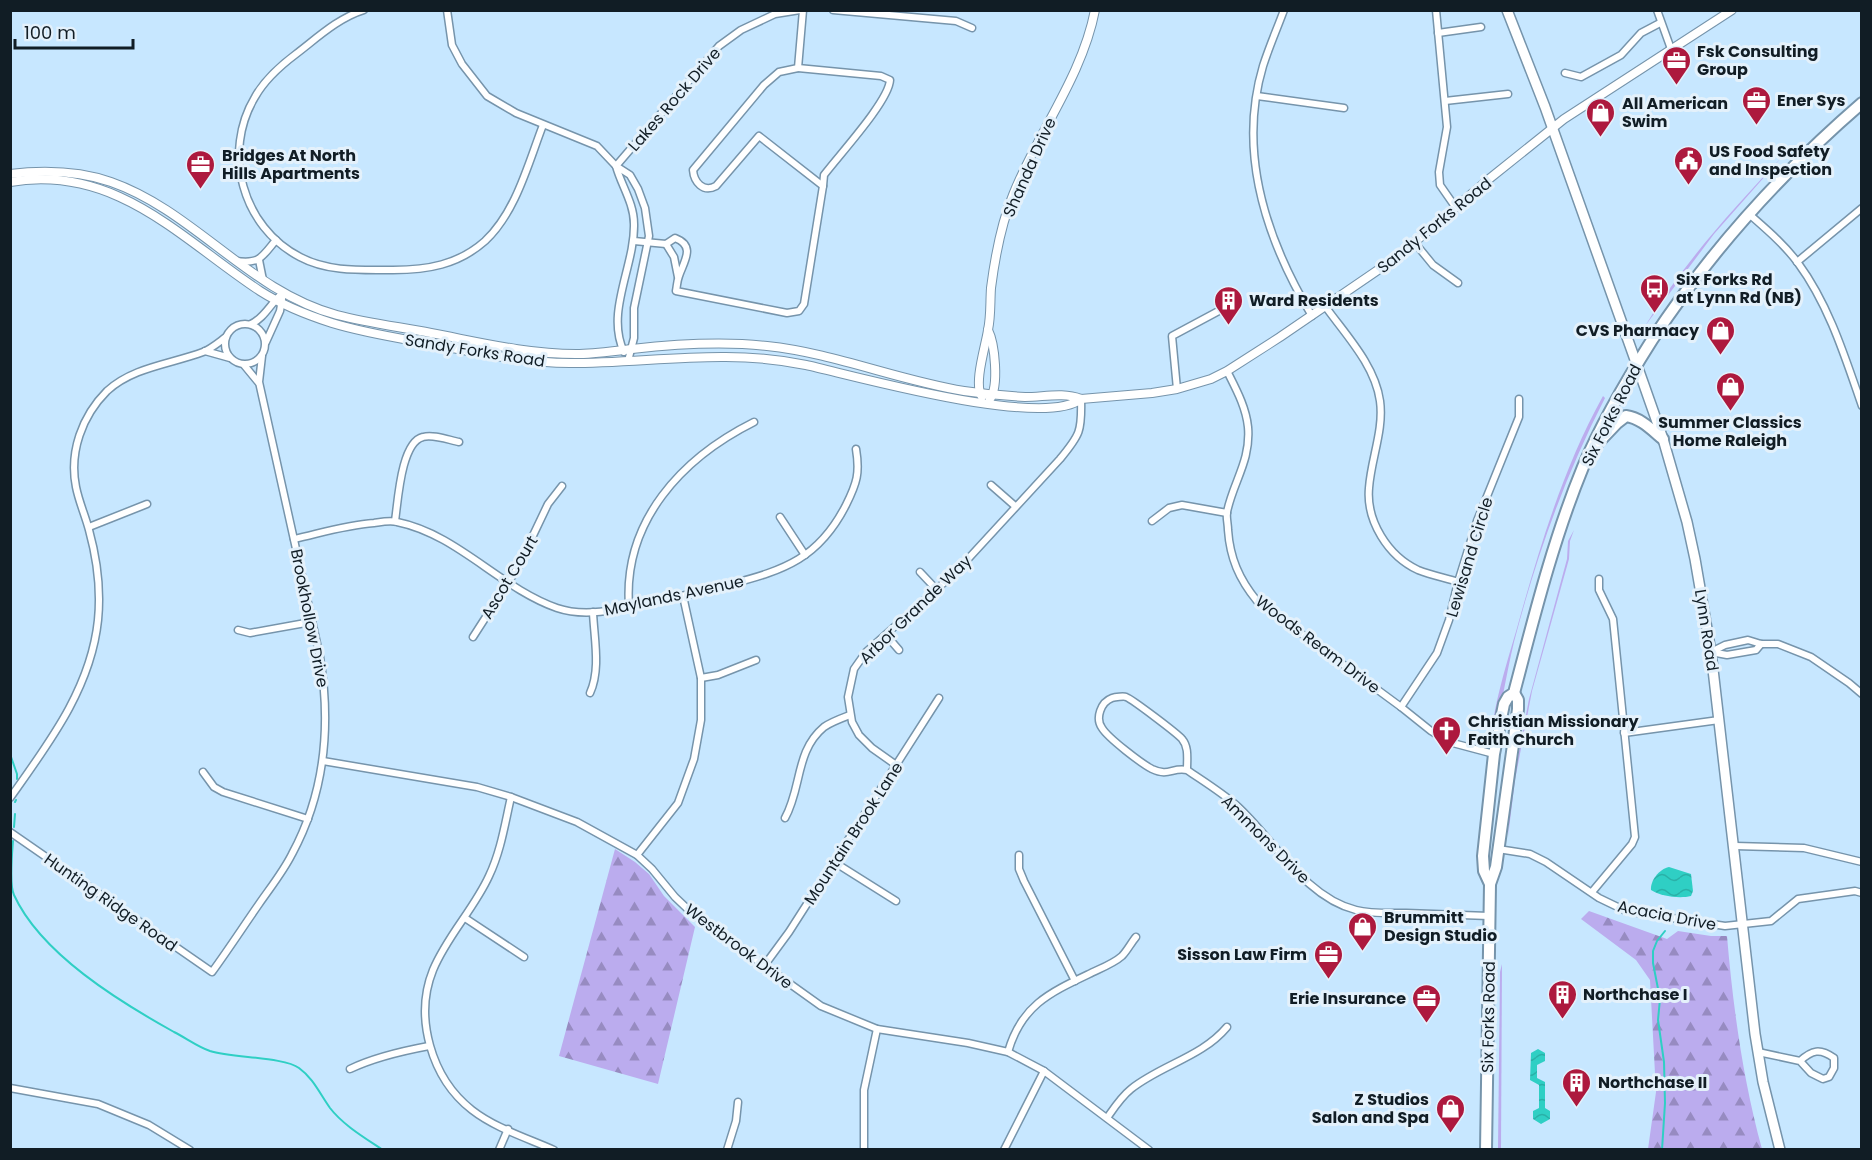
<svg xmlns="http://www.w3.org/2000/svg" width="1872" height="1160" font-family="Poppins,sans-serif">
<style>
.grass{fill:#bbacee}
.forest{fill:url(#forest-firs)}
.water{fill:url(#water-waves)}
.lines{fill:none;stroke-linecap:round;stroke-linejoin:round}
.stream{stroke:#2fcfc4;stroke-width:2}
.minor-casing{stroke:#7694ab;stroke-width:9}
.tertiary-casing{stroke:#7694ab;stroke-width:10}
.secondary-casing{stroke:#7694ab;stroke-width:12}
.primary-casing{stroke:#7694ab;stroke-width:14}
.minor{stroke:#fff;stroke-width:6}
.tertiary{stroke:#fff;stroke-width:8}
.secondary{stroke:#fff;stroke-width:9}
.primary{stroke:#fff;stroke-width:10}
.labels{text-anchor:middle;stroke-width:6;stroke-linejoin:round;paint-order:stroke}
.poi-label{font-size:16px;font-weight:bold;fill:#111d25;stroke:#e4f1fb;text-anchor:start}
.street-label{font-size:16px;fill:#111d25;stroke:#e4f1fb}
</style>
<defs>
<pattern id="forest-firs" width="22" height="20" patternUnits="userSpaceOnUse" patternTransform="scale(1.5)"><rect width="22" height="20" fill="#bbacee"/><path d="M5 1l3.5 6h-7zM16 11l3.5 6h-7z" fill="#978bc1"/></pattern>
<pattern id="water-waves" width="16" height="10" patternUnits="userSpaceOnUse" patternTransform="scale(1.5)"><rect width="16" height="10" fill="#2fcfc4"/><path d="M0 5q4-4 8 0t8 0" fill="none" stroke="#29b1a8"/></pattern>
</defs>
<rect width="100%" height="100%" fill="#c7e7ff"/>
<g class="grass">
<path d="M1781,158L1714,234L1645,326C1682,265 1732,210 1781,158Z"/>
<path d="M1603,396L1605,398C1565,476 1536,557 1514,642C1506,674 1502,709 1491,740C1493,707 1507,662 1517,628C1539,549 1563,468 1603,396Z"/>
<path d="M1574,530L1570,541L1569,559L1532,691L1515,780L1508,837L1510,799L1529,699L1567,559L1568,541Z"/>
<path d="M1502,964L1501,1149L1498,1150L1500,972Z"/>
</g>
<g class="forest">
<path d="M615,849L635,862L649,874L664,896L695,927L658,1084L559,1056Z"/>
<path d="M1589,911L1667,939L1678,931L1711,936H1727C1733,1007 1743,1080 1762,1149H1648L1656,1092L1650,980L1636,960L1581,919Z"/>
</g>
<g class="water">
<path d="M1669,867L1691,874L1693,891L1691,896C1679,899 1660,896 1651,890C1650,881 1659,869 1669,867Z"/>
<path d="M1538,1049L1545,1053V1061L1537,1065V1078L1545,1082V1108L1550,1111V1119L1541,1124L1533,1119V1111L1539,1108V1085L1530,1080L1531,1053Z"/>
</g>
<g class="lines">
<g class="stream">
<path d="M10,754L17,774V779"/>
<path d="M15,802L16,800"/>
<path d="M14,827L15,814"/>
<path d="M13,841C12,854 9,885 14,895C41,954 120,1002 174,1032C186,1038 198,1047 210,1051C233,1058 284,1057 299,1068C313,1078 320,1094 330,1108C343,1125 365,1138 383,1150"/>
<path d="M1662,1150L1665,1103L1664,1062L1658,1020L1660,999L1653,963V951L1657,941L1665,931"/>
</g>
<defs>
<g id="minor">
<path d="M364,10C338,18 317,38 296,54C280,66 265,79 255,97C222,152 242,227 300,257C328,272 361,270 393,270C427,270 458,265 485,241C516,212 528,164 543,125"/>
<path d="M447,10L452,45L462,64L487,96L516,113L597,146L616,166L630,175L638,189L645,208L649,236L634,308V338L628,361"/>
<path d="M833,10L956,21L972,28"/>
<path d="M1284,10C1277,29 1269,47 1263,66C1237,153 1267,241 1312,316"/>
<path d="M1436,10L1447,127L1439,172L1440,185L1456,208"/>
<path d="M1657,10L1671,49"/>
<path d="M1438,33L1481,27"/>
<path d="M798,68L881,76L890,80C889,101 839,155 824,175L823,186"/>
<path d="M1565,73L1581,77L1621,55L1641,33L1660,23"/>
<path d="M1257,96L1344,108"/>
<path d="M1445,101L1508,94"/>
<path d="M616,166L719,46L741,30L775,14L800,10"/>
<path d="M616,166C621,185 634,203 634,224C635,266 605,312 624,352"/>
<path d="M1749,214C1766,229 1784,244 1798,263C1829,305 1845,357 1862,406"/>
<path d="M634,241L666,244L675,238C696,246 684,261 679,276C677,281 677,286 676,291L787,313L799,311L804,304L823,186L759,136L716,186C703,193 694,182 693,170L764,85L779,72L798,68L803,10"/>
<path d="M1415,243L1433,265L1458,283"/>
<path d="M666,244L674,257L678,277"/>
<path d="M259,260L263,280"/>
<path d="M236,261C260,264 261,258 276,240"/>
<path d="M1797,262L1862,208"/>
<path d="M1325,306C1345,334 1375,365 1380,401C1384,430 1371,459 1369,488C1366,521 1388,556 1418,570C1431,575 1445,578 1458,582"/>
<circle cx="245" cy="344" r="20"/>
<path d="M251,324C265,318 271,302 283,293"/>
<path d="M266,342L280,311L283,293"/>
<path d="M205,351L230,358"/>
<path d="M244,365L258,382"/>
<path d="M1227,371C1236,389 1246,407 1248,427C1251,461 1233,482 1227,512C1226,517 1228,524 1228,530C1230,558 1239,579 1257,601L1401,707L1431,731L1449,742L1494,754"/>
<path d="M1177,389L1172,336L1228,306"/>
<path d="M991,485L1015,506"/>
<path d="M780,517L805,555"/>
<path d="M395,521C398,501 401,442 423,437C433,434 449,440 459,442"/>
<path d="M1152,521L1169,508L1182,505L1227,513"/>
<path d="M89,527L147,504"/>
<path d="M294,539C321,533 346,525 374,523C381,522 390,520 397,522C457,534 500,588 557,608C589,619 627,607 660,600C684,596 707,590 731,584C785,570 819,558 846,505C857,483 860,473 856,449"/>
<path d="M920,572L936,589"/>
<path d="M629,606C623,521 682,458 754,422"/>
<path d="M238,630L250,633L311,622"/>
<path d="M886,635L899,650"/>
<path d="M473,637L518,567L548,504L562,486"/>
<path d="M1711,652L1725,645L1748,640L1761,644H1778L1811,657L1849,683L1862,694"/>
<path d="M1711,652L1727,655L1756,650L1761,644"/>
<path d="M701,678L718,675L756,660"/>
<path d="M590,693C601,669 594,638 593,612"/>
<path d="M1401,707L1437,653L1449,620L1458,582L1477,521L1519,417V399"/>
<path d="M1624,733L1719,720"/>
<path d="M323,761L477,787L511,797L577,822L637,855L652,869L675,897L695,916L821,1006L877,1029L968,1043L1008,1052L1044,1071L1149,1150"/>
<path d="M896,765L872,748L859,735L852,722L848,697L854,669L866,652L956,572L1060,459C1080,435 1082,431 1081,399"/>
<path d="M1187,770C1187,759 1189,747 1182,739C1178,734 1132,699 1126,697C1124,696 1115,697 1112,698C1101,702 1095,718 1102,728C1108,738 1142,764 1152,769C1169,777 1172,767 1187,770C1203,781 1221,792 1236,805C1273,838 1304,897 1356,910C1371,914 1390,913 1406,913C1434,914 1461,915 1489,916"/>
<path d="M203,772L214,787L223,792L308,819"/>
<path d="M511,797C505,823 501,851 489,876C474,909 447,936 433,970C414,1017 431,1078 472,1110C495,1128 527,1138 554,1150"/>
<path d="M10,798C49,743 91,688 98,620C101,590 97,559 89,530C85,515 79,502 76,487C69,452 82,416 107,391C133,367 171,364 203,352C211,349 219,342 226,337"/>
<path d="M785,818C802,788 795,751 824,727C831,722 842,718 850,715"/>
<path d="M10,832L212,972C228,950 243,927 259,904C270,888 283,872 292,854C325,793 331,725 320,657L259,382L262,356"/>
<path d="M1735,846L1804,848L1862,862"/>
<path d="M1498,849L1530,854L1546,862L1599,898L1626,911L1725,926L1771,921L1798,899L1855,891L1862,893"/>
<path d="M637,855L678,803L694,759L701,720V678L683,596"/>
<path d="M1019,855V869L1024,881L1075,981"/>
<path d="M834,862L896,901"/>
<path d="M1592,892L1632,844L1635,837L1613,619L1599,590V579"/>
<path d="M465,918L524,957"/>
<path d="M764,966L789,932L939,698"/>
<path d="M1008,1052C1021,1006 1049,993 1089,974C1099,969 1113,964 1122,956C1127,951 1131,943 1136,937"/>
<path d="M1758,1052L1800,1061L1811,1073L1823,1079L1829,1077L1834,1068V1058C1820,1048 1812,1050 1800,1061"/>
<path d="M350,1069C375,1057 402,1051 429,1046"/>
<path d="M10,1088L98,1104L149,1125L190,1150"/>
<path d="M1107,1118C1114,1108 1121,1097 1131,1089C1161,1065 1202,1057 1227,1027"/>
<path d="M499,1150L508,1129"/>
<path d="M727,1150L736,1121L738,1102"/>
<path d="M864,1150V1090L877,1029"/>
<path d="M1004,1150L1044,1071"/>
</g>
<g id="tertiary">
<path d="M10,174C44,170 79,171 111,182C194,211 250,292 337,315C368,323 400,327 431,333C479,342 527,354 576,354C594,354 613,351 632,349C676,344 722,341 767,346C834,353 897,380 964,391C984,394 1005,396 1025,397C1044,397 1063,392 1081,399L1152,393L1177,389L1211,379L1227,371L1280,337L1397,257L1489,179L1564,119L1732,10"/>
<path d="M10,182C116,164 181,239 260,291C282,305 307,315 332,323C368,334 405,339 442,346C484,354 527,363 570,363C651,363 725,348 806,365C856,376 1043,429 1081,399"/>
<path d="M988,330C995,344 999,386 990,399"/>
<path d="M982,397C973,384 986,345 988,330C991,316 990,302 991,288C995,257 1001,224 1013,195C1038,132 1082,77 1095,10"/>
</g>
<path id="secondary" d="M1507,10L1545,107L1644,385L1663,439L1687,522L1695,559L1711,652L1755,1034L1763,1082L1780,1150"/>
<g id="primary">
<path d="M1596,445L1617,423L1626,416C1641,418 1652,430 1663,439"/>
<path d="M1490,884L1484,871L1483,856L1494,754L1504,704L1508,697L1514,693C1534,617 1553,540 1583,467C1602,422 1626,381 1652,340C1711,250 1781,173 1862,103"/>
<path d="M1486,1150L1490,884L1496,867L1518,709V700L1514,693"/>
</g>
</defs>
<use href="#minor" class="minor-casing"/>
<use href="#tertiary" class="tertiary-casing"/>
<use href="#secondary" class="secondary-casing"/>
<use href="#primary" class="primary-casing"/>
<use href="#minor" class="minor"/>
<use href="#tertiary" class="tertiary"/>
<use href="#secondary" class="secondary"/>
<use href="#primary" class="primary"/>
</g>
<defs>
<symbol id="office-pin" viewBox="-11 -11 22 30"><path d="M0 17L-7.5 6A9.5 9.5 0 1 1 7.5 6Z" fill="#ad193e" stroke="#e4f1fb"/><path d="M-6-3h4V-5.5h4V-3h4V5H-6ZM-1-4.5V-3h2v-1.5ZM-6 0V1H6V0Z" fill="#fff"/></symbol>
<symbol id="shop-pin" viewBox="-11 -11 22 30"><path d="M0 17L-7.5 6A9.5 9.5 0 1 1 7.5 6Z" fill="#ad193e" stroke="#e4f1fb"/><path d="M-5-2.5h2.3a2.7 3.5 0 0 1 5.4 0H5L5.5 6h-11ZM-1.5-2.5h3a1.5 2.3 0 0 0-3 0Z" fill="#fff"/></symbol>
<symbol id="civic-pin" viewBox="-11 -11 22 30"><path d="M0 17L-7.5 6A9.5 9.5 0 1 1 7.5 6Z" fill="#ad193e" stroke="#e4f1fb"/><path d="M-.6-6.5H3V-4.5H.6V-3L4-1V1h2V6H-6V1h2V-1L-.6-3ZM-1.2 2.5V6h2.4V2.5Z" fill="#fff"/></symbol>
<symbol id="bus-pin" viewBox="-11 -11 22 30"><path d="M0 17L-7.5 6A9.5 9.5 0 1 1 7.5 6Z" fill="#ad193e" stroke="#e4f1fb"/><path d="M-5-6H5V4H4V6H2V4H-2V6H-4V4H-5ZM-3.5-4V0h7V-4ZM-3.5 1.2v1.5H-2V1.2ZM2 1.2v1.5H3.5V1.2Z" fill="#fff"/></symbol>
<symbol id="building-pin" viewBox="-11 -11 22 30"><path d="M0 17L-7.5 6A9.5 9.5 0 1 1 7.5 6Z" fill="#ad193e" stroke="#e4f1fb"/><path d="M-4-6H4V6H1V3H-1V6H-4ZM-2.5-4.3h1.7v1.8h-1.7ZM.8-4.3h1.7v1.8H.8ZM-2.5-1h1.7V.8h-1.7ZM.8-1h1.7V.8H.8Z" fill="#fff"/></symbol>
<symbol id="church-pin" viewBox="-11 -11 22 30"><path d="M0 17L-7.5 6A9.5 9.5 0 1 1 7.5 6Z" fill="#ad193e" stroke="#e4f1fb"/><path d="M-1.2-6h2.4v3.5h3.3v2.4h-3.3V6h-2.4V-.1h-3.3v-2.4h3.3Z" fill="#fff"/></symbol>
</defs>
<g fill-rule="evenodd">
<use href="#office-pin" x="1660" y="44" width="33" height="45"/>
<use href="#office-pin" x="1740" y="84" width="33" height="45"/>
<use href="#shop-pin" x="1584" y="96" width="33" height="45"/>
<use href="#civic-pin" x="1672" y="144" width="33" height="45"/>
<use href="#office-pin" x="184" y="148" width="33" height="45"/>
<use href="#bus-pin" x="1638" y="272" width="33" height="45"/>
<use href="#building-pin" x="1212" y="284" width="33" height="45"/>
<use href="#shop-pin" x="1704" y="314" width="33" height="45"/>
<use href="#shop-pin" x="1714" y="370" width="33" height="45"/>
<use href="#church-pin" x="1430" y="714" width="33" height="45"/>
<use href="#shop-pin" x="1346" y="910" width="33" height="45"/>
<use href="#office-pin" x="1312" y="938" width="33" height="45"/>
<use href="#building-pin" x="1546" y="978" width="33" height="45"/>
<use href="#office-pin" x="1410" y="982" width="33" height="45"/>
<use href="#building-pin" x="1560" y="1066" width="33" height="45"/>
<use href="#shop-pin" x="1434" y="1092" width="33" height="45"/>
</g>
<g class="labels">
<g class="poi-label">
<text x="1697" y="57">Fsk Consulting<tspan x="1697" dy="18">Group</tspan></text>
<text x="1777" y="106">Ener Sys</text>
<text x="1622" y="109">All American<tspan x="1622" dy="18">Swim</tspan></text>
<text x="1709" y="157">US Food Safety<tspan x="1709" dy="18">and Inspection</tspan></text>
<text x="222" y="161">Bridges At North<tspan x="222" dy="18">Hills Apartments</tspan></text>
<text x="1676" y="285">Six Forks Rd<tspan x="1676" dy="18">at Lynn Rd (NB)</tspan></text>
<text x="1249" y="306">Ward Residents</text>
<text x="1699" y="336" text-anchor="end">CVS Pharmacy</text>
<text x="1730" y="428" text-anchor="middle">Summer Classics<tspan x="1730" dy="18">Home Raleigh</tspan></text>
<text x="1468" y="727">Christian Missionary<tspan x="1468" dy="18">Faith Church</tspan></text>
<text x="1384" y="923">Brummitt<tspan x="1384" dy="18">Design Studio</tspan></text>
<text x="1307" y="960" text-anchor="end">Sisson Law Firm</text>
<text x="1583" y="1000">Northchase I</text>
<text x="1406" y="1004" text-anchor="end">Erie Insurance</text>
<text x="1598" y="1088">Northchase II</text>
<text x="1429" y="1105" text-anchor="end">Z Studios<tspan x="1429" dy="18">Salon and Spa</tspan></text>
</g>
<g class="street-label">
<text transform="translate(674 99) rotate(-49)" y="6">Lakes Rock Drive</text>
<text transform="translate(1029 167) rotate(-66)" y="6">Shanda Drive</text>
<text transform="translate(1434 225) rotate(-39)" y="6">Sandy Forks Road</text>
<text transform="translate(475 350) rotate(9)" y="6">Sandy Forks Road</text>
<text transform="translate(1611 415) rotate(-63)" y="6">Six Forks Road</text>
<text transform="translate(1469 557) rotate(-73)" y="6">Lewisand Circle</text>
<text transform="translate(509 577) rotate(-59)" y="6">Ascot Court</text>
<text transform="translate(674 595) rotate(-12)" y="6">Maylands Avenue</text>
<text transform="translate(915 609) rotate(-44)" y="6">Arbor Grande Way</text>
<text transform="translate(310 618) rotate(79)" y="6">Brookhollow Drive</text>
<text transform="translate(1707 630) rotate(81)" y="6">Lynn Road</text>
<text transform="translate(1318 644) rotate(37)" y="6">Woods Ream Drive</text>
<text transform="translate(853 833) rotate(-57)" y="6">Mountain Brook Lane</text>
<text transform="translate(1266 839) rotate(45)" y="6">Ammons Drive</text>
<text transform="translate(111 902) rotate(35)" y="6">Hunting Ridge Road</text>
<text transform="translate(1667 915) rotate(11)" y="6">Acacia Drive</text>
<text transform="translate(739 946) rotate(37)" y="6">Westbrook Drive</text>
<text transform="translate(1488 1017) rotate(-89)" y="6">Six Forks Road</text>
</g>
</g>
<rect width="1872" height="1160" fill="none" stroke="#111d25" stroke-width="24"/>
<path d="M15 39v9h118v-9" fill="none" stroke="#111d25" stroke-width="3"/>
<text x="24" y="39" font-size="18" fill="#111d25" stroke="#e4f1fb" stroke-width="4.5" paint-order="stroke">100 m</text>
</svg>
